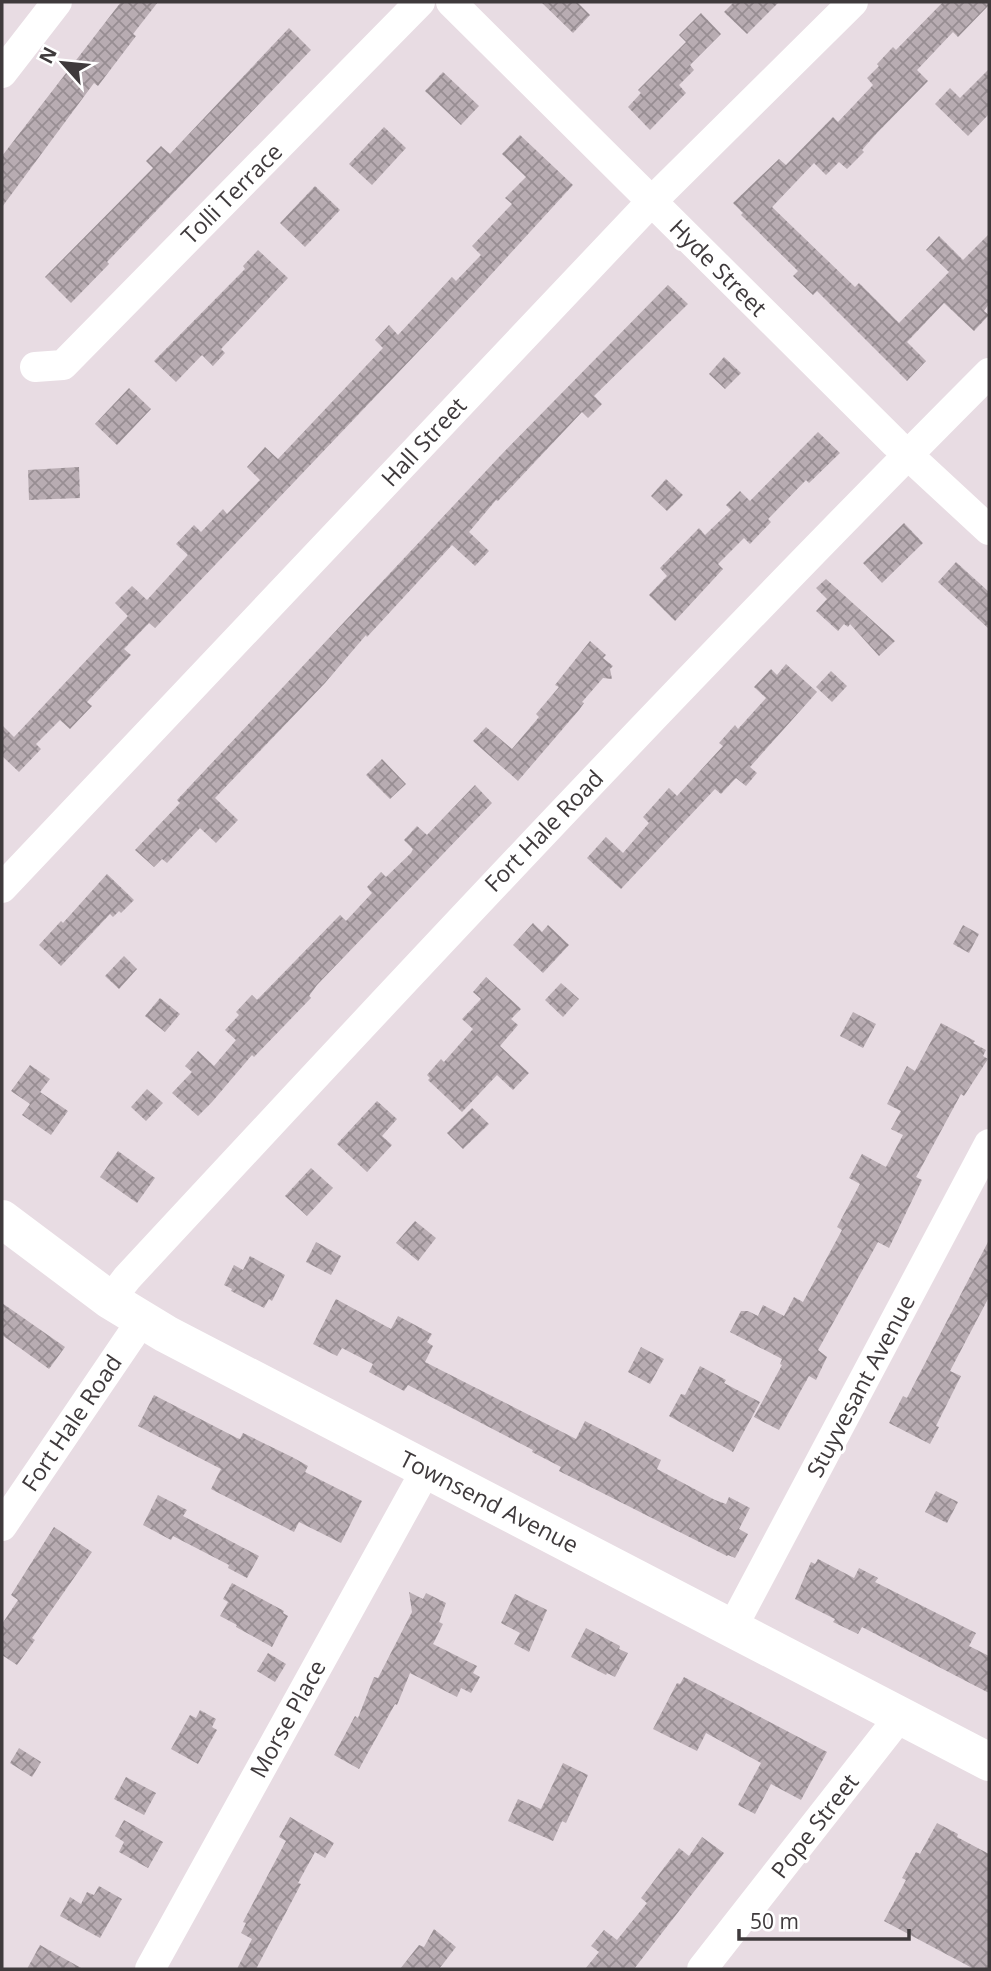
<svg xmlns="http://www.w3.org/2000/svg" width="991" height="1971" font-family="'Open Sans',sans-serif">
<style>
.building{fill:url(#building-cross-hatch)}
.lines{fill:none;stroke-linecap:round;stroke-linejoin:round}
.minor{stroke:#fff;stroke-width:30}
.major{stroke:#fff;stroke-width:38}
.labels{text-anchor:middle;stroke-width:6;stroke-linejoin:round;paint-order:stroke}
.street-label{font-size:23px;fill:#3f3a3c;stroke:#fff}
</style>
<defs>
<pattern id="building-cross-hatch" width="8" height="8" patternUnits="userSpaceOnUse" patternTransform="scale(1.75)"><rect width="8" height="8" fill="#b8acb2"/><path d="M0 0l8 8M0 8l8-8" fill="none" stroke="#978d92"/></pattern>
</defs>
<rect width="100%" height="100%" fill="#e8dce3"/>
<g class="building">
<path d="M121,2H158L133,34L136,36L98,86L94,83L2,207V156Z"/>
<path d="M541,2H577L590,15L573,33Z"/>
<path d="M734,2H779L747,34L724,12Z"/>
<path d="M943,2H989V5L958,37L953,32L917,70L928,81L876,134L862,150L864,152L847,169L839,162L826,175L814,163L772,207L855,287L859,283L899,323L949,272L926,250L939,236L963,260L989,234V304L984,311L989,315L974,331L944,303L907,342L926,361L907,381L817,291L813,295L793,276L798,271L741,215L743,213L733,203L779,159L786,165L833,117L838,122L873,85L867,78L879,66L877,64L893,47L896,50Z"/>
<path d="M701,13L721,34L690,65L694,70L679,85L686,93L650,130L628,107L641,93L638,90L686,42L679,35Z"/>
<path d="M289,28L311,50L107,262L109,264L71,303L45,277L153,168L146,161L161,146L170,154Z"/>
<path d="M989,69V114L968,136L935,104L950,88L960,98Z"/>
<path d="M443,72L479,106L461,125L425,91Z"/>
<path d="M384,127L406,148L372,185L349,164Z"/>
<path d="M520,135L573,185L476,291L155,628L149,623L124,649L131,655L87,702L92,706L70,729L60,720L36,744L41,749L19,772L2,756V725L14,737L128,616L115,603L132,586L147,600L188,555L176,544L194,525L201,532L223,509L227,514L260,480L247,467L265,447L278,459L383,348L375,340L389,325L398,335L452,277L456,281L481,255L472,246L512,204L505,198L526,177L502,154Z"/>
<path d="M315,186L340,210L305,247L280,223Z"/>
<path d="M258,250L288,278L221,349L225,353L213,366L202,355L176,382L154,361L245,269L243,266Z"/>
<path d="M668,285L688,304L594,396L602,404L588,418L582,412L498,501L496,500L469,532L489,551L475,566L452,545L367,637L366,635L325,683L215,798L238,820L216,843L200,828L167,863L162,859L154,867L135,850L180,803L177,800L501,455Z"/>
<path d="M724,357L741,373L725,389L709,374Z"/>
<path d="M129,388L151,409L117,445L95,424Z"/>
<path d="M818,432L840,453L809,483L806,480L768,519L771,522L750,544L744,538L718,564L723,569L675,621L649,595L667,576L660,568L699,528L705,535L731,510L726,505L740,491L750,501Z"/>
<path d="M79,467L80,498L29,500L28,470Z"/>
<path d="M666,479L683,495L667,511L651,496Z"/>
<path d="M904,523L923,543L882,583L863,563Z"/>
<path d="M956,562L989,592V629L938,582Z"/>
<path d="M826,579L895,641L879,656L850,624L848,627L844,624L838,631L816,611L827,599L816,588Z"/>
<path d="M590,641L606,655L603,658L613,666L610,669L612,679L603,678L582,702L584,703L579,710L518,781L473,741L486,727L512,749L539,717L536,714L559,687L555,685Z"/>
<path d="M786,664L817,692L750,767L757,773L746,786L736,778L721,794L715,789L621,889L587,858L606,837L623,853L649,823L643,817L669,788L677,796L723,746L719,743L735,725L738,729L766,698L754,687L771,669L777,675Z"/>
<path d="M831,671L847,686L832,702L816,687Z"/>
<path d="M382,759L406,784L390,799L366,775Z"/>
<path d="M475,785L492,803L317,985L309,996L311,998L254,1057L252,1055L212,1102L198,1116L172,1093L192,1072L185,1066L198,1051L214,1066L236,1040L225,1030L239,1015L236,1012L252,995L257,1000L340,915L346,921L372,893L367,887L381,872L386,877L411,853L413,849L404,840L417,826L427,835Z"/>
<path d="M107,874L134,900L121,913L119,911L113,917L110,914L61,966L39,945L61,921L63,923Z"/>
<path d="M533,923L542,932L548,925L569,945L543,973L513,945Z"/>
<path d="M963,925L979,934L969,953L953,944Z"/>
<path d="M124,956L137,969L119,989L105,976Z"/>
<path d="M486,977L521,1009L511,1019L518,1025L500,1046L529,1073L513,1090L497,1075L462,1112L428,1080L430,1078L427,1075L441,1059L444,1062L473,1029L462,1019L481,999L473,992Z"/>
<path d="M561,983L579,999L563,1017L545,1000Z"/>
<path d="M160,998L180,1014L165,1032L145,1016Z"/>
<path d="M853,1012L876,1024L863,1048L840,1036Z"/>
<path d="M941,1023L975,1041L973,1043L986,1050L983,1056L988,1059L964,1096L961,1094L916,1177L922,1180L889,1248L878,1242L818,1350L827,1357L816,1380L809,1376L779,1430L754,1417L782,1365L780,1364L782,1359L730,1332L741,1311H748L758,1316L763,1305L784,1316L794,1297L803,1302L842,1230L837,1227L860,1184L849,1178L862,1154L886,1167L903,1135L891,1129L901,1111L887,1104L907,1066L915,1071Z"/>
<path d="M30,1065L50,1079L40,1092L68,1111L51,1135L22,1115L30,1104L11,1091Z"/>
<path d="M147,1089L163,1103L146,1121L131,1107Z"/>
<path d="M377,1101L397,1119L382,1136L392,1145L367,1172L337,1144Z"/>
<path d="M472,1108L489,1124L463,1149L447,1133Z"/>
<path d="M118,1151L155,1178L137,1203L100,1177Z"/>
<path d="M311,1168L333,1188L307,1216L285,1196Z"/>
<path d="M415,1221L436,1238L418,1261L396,1243Z"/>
<path d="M989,1240V1297L950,1371L961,1376L936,1426L939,1427L930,1444L889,1423L903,1396L907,1398Z"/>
<path d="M316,1242L341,1256L331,1275L306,1262Z"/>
<path d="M250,1256L285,1275L272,1301L269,1299L264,1308L231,1291L232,1289L224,1285L234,1265L243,1270Z"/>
<path d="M336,1299L391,1329L398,1316L432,1334L427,1342L433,1346L425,1362L576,1439L585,1421L661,1460L657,1469L715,1500L726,1504L729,1497L750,1508L739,1529L748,1534L735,1558L728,1555L727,1556L559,1471L561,1467L532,1452L533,1450L408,1385L404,1391L369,1372L373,1364L342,1348L337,1356L313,1344Z"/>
<path d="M2,1303L65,1347L49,1369L2,1335Z"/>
<path d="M641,1347L664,1359L650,1384L628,1372Z"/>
<path d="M700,1366L726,1380L724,1383L760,1402L733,1452L669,1416L681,1394L685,1395Z"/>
<path d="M154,1395L237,1438L240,1439L243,1433L292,1457L308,1466L305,1472L362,1501L341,1543L299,1522L294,1532L211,1489L221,1469L138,1426Z"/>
<path d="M936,1491L958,1502L947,1523L925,1512Z"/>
<path d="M158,1495L187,1510L183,1516L259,1556L247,1578L228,1568L229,1565L173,1536L171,1540L143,1525Z"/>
<path d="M54,1527L92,1552L32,1638L35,1640L17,1665L2,1655V1624L18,1600L11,1595Z"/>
<path d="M818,1559L854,1578L859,1568L878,1578L875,1582L976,1633L969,1646L989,1656V1693L862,1627L858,1634L833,1622L835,1619L795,1599L811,1562L815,1564Z"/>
<path d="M232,1583L284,1611L283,1613L288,1616L272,1647L236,1627L237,1625L220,1616L228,1602L223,1599Z"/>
<path d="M409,1592L423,1599L426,1593L446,1603L439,1622L443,1624L433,1644L477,1666L473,1673L480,1677L471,1693L461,1688L457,1697L410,1673L397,1705L395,1704L359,1769L334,1755L355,1716L358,1718L374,1677L378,1678L412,1612Z"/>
<path d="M515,1594L547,1610L529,1652L514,1644L520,1633L501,1623Z"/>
<path d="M586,1628L620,1646L619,1649L628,1653L615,1677L607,1673L606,1675L571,1657Z"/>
<path d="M268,1653L286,1664L275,1682L257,1671Z"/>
<path d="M684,1677L827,1752L801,1800L771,1784L755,1814L738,1805L761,1763L706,1733L697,1751L653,1729L677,1683L680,1684Z"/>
<path d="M200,1710L216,1719L212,1727L217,1730L198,1764L171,1749L190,1715L196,1718Z"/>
<path d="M19,1748L41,1762L32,1777L10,1763Z"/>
<path d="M563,1763L588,1775L566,1823L562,1821L553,1841L508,1821L518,1799L541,1809Z"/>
<path d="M126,1777L156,1793L144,1815L114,1799Z"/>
<path d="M290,1817L334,1843L325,1858L315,1852L298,1883L301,1884L256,1969H237L252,1939L241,1933L246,1923L243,1922L286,1841L279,1837Z"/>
<path d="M124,1820L163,1842L148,1868L119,1852L124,1842L115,1836Z"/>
<path d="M937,1823L958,1834L957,1837L989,1854V1969H974L884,1921L906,1880L902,1878L916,1852L920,1854Z"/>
<path d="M702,1837L724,1853L634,1969H585L599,1952L591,1946L604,1930L617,1940L647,1903L641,1898L679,1848L689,1856Z"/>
<path d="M99,1886L122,1899L100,1938L60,1916L70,1897L81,1904L87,1892L94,1895Z"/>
<path d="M434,1929L456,1947L439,1969H400L419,1945L424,1947Z"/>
<path d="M40,1945L83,1969H27Z"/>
</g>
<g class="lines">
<g class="minor">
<path d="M451,2L895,443L989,530"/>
<path d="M2,73L57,2"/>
<path d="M35,367L63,365L420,2"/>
<path d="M2,888L651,202L853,2"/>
<path d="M110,1300L127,1278C411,972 695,668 989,373"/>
<path d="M2,1526L142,1320"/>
<path d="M732,1628L989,1144"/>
<path d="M150,1969L426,1470"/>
<path d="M702,1969L901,1715"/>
</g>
<path class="major" d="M2,1219L110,1300L166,1334L989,1762"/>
</g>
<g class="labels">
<g class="street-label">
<text transform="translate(232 194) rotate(-45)" y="8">Tolli Terrace</text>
<text transform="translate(718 268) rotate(45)" y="8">Hyde Street</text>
<text transform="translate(424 442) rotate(-47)" y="8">Hall Street</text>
<text transform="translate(544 831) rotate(-46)" y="8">Fort Hale Road</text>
<text transform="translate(861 1386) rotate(-62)" y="8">Stuyvesant Avenue</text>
<text transform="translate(72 1423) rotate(-56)" y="8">Fort Hale Road</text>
<text transform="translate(489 1502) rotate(27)" y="8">Townsend Avenue</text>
<text transform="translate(288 1719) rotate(-61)" y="8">Morse Place</text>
<text transform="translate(815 1826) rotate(-52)" y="8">Pope Street</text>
</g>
</g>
<rect width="991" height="1971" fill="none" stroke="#3f3a3c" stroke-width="7"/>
<g transform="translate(63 63) rotate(297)" stroke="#ffffff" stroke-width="5" paint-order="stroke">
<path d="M0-5L12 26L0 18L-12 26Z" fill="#3f3a3c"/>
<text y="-10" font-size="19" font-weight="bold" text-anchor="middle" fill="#3f3a3c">N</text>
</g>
<path d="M739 1929v10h170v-10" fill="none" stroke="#3f3a3c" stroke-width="3.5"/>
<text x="750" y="1929" font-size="21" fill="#3f3a3c" stroke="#ffffff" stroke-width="5" paint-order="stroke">50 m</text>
</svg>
